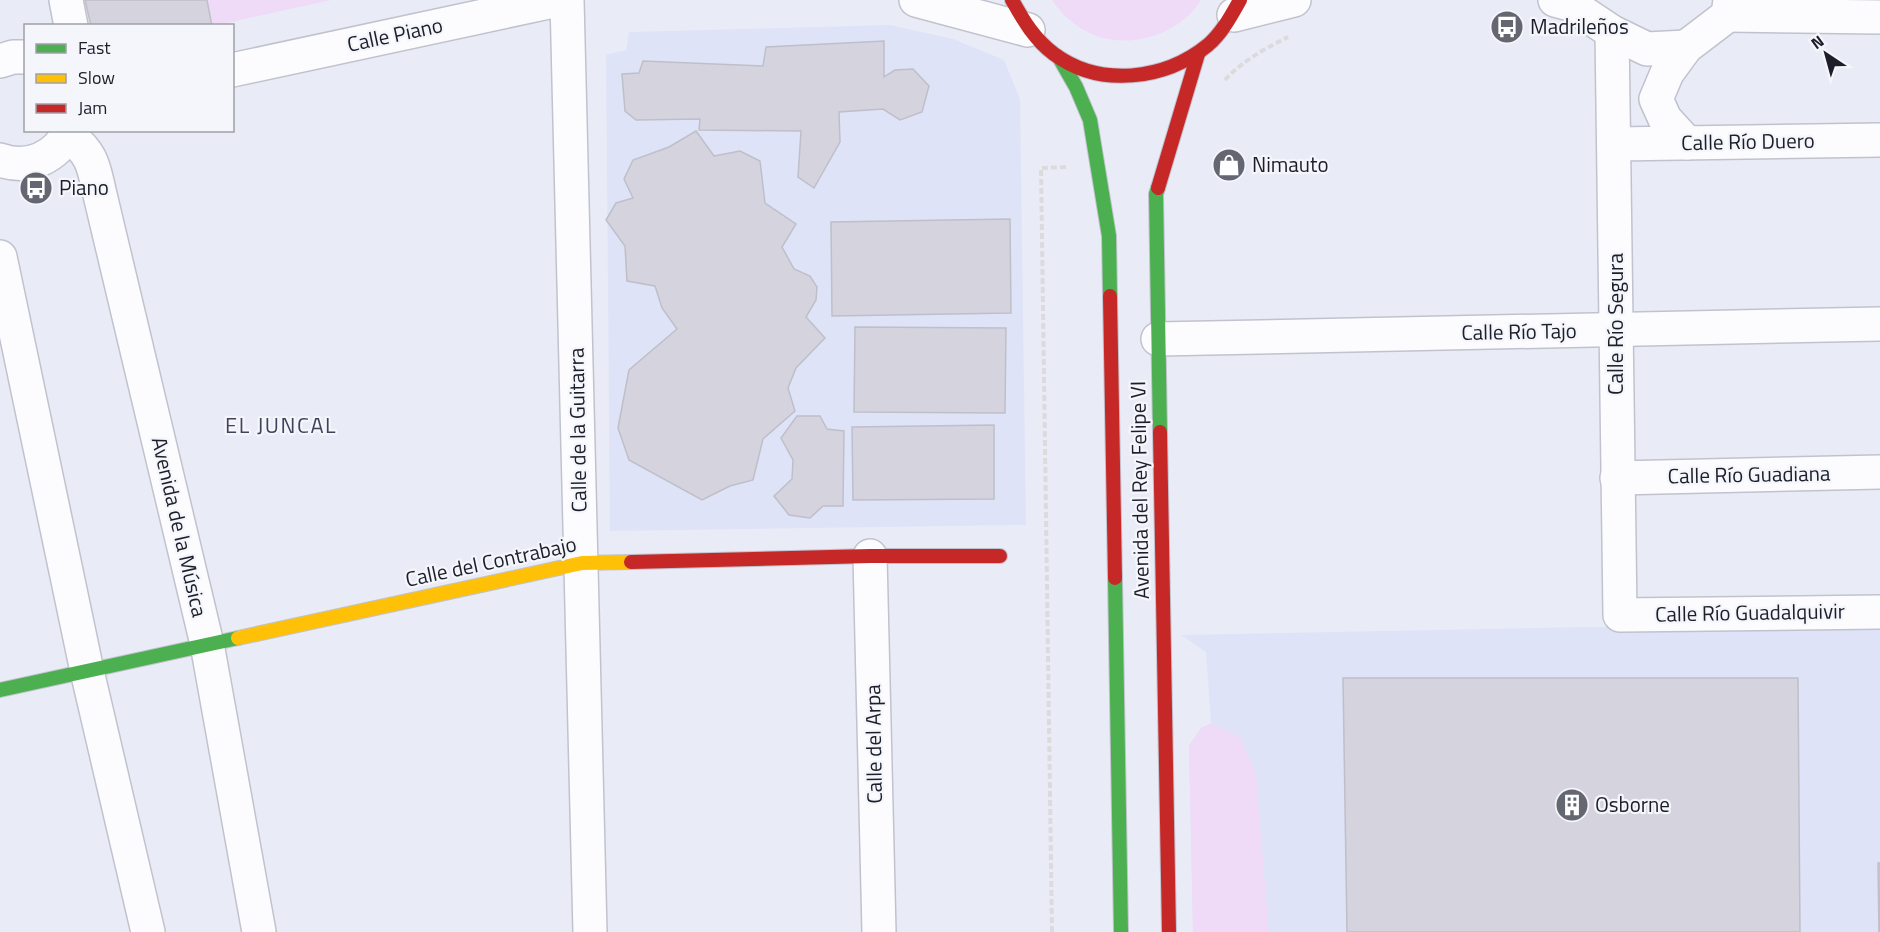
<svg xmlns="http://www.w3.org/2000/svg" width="1880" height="932" font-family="'Titillium Web',sans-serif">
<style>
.built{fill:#dee3f8}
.green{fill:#efdaf7}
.building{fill:#d4d3de;stroke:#bfbfc9;stroke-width:1.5}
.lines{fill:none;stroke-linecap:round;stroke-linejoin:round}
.street-casing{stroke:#c0c3cd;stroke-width:36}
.fast-casing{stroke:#c0c3cd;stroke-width:16}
.slow-casing{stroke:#c0c3cd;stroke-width:16}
.jam-casing{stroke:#c0c3cd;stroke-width:16}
.path{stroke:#dbdbde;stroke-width:4;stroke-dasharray:6 3;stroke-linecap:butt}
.street{stroke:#fcfcfe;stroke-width:33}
.fast{stroke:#4caf50;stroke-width:14}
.slow{stroke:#ffc107;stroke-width:14}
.jam{stroke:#c62828;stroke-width:14}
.labels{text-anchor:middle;stroke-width:4.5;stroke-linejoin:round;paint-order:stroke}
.poi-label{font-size:21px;fill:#1c1f29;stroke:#f5f6fc;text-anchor:start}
.street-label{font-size:21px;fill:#1c1f29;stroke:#f5f6fc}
.neighbourhood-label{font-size:22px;letter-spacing:1.5px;fill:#3f445d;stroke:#f5f6fc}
</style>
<rect width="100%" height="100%" fill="#e9ecf6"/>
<g class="built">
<path d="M890,25L953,39L1004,60L1020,99L1026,525L610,531L606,55L626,50L629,32Z"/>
<path d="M1587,627L1880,628V932H1193L1189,746L1201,728L1211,723L1206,652L1181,635Z"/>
</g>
<g class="green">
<path d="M207,0H331L213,26Z"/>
<path d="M1052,0H1201C1178,37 1124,52 1086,31C1072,24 1061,13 1052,0Z"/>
<path d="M1211,723L1240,737L1256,774L1269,932H1193L1189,746L1201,728Z"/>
</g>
<g class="building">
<path d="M85,0H207L212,26H91Z"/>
<path d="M884,41V77L895,70L913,69L929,86L922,112L900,120L883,109L839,112L840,142L814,188L798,177L801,131L699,130L700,119L636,120L625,111L622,74L639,73L643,61L763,66L766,47Z"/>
<path d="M696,131L714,156L740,151L760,161L765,203L796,224L782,247L794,269L810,276L817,287L816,300L806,317L825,338L796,368L788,388L795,411L763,439L753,480L730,486L702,500L629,460L618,428L629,370L677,329L662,308L655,286L627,281L625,246L606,220L616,203L633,198L624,179L633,160L669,147Z"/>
<path d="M1010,219L1011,313L832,316L831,222Z"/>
<path d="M855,327L1006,328L1005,413L854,412Z"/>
<path d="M797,416H820L827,429L844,431L843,506H823L810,518L789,515L774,496L792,479L793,460L781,438Z"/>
<path d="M994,425V499L853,500L852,427Z"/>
<path d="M1343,678H1798L1800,932H1347Z"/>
<path d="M1878,863H1880V932H1879Z"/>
</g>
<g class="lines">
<defs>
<g id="street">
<path d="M66,0L71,26"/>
<path d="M567,0L590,932"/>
<path d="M916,0L1028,30"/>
<path d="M1555,0L1570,4L1612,32L1647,49L1686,47"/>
<path d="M1234,15L1294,0"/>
<path d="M1728,15L1880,17"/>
<path d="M1612,32L1620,615L1880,612"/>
<path d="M0,61L13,57H26"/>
<path d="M232,70L558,0"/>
<path d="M68,134C95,157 93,166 101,199L207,644L259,932"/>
<path d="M1687,143L1665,119L1656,99L1667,73L1686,47L1728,15L1730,0"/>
<path d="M1615,144L1880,140"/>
<path d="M0,160C29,170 56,158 70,130"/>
<path d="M0,257L87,671L148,932"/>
<path d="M1158,339L1880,324"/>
<path d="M1617,478L1880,472"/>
<path d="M870,556L879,932"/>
</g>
<g id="fast">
<path d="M1060,59L1076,87L1090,120L1109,236L1110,296"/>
<path d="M1158,188L1156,194L1160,432"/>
<path d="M1115,578L1121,932"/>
<path d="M0,690L238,638"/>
</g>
<path id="slow" d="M238,638L582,563L631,562"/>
<g id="jam">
<path d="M1012,0C1023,20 1035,40 1054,54C1100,88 1165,80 1208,45C1222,33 1231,16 1240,0"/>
<path d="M1158,188L1198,54"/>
<path d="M1110,296L1115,578"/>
<path d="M1160,432L1169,932"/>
<path d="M631,562L870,556H1000"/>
</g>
</defs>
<use href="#street" class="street-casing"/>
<use href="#fast" class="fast-casing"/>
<use href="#slow" class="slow-casing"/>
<use href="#jam" class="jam-casing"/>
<g class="path">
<path d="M1225,80C1242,61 1266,48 1288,37"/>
<path d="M1052,932L1041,168L1067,167"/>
</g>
<use href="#street" class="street"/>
<use href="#fast" class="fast"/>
<use href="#slow" class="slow"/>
<use href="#jam" class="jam"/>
</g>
<defs>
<symbol id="bus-disc" viewBox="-11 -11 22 22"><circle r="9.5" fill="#646771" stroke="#f5f6fc"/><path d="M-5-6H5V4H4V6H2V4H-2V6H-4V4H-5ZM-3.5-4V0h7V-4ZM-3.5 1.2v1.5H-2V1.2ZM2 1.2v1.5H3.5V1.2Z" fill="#fff"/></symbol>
<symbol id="shop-disc" viewBox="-11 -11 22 22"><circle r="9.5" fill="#646771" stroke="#f5f6fc"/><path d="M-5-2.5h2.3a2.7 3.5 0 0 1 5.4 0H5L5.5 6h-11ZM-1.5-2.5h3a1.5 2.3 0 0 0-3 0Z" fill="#fff"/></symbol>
<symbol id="building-disc" viewBox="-11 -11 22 22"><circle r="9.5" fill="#646771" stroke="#f5f6fc"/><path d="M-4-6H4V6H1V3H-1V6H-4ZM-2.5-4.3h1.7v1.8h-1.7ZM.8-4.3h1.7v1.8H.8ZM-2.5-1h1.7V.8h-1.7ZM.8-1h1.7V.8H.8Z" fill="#fff"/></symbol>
</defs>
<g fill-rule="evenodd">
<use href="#bus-disc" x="1488" y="8" width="38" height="38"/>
<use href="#shop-disc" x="1210" y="146" width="38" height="38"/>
<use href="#bus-disc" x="17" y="169" width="38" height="38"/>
<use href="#building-disc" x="1553" y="786" width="38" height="38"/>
</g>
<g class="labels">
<g class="poi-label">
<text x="1530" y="34">Madrileños</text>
<text x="1252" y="172">Nimauto</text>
<text x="59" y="195">Piano</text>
<text x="1595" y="812">Osborne</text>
</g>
<g class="street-label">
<text transform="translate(395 35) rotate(-12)" y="7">Calle Piano</text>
<text transform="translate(1748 142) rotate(-1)" y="7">Calle Río Duero</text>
<text transform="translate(1616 324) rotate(-90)" y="7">Calle Río Segura</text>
<text transform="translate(1519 332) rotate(-1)" y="7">Calle Río Tajo</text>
<text transform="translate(578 430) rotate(-91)" y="7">Calle de la Guitarra</text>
<text transform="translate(1749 475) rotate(-1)" y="7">Calle Río Guadiana</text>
<text transform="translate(1140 490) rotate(-91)" y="7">Avenida del Rey Felipe VI</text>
<text transform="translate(179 527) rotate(77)" y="7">Avenida de la Música</text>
<text transform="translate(491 562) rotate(-12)" y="7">Calle del Contrabajo</text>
<text transform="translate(1750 613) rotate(-1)" y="7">Calle Río Guadalquivir</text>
<text transform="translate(874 744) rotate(-91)" y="7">Calle del Arpa</text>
</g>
<g class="neighbourhood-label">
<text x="281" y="433">EL JUNCAL</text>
</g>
</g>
<rect x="24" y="24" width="210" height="108" fill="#f5f6fc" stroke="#9ea0a8" stroke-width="1.5"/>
<rect x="36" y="44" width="30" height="9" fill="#4caf50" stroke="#9ea0a8" stroke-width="1.5"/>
<text x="78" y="54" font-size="18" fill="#1c1f29">Fast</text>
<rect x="36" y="74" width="30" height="9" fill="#ffc107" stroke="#9ea0a8" stroke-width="1.5"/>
<text x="78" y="84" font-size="18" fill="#1c1f29">Slow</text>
<rect x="36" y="104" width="30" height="9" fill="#c62828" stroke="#9ea0a8" stroke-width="1.5"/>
<text x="78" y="114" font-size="18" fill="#1c1f29">Jam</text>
<g transform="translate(1826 54) rotate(324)" stroke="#f5f6fc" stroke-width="4.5" paint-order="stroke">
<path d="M0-4.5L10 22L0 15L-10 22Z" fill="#1c1f29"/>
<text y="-9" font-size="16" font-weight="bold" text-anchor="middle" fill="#1c1f29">N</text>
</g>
</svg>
